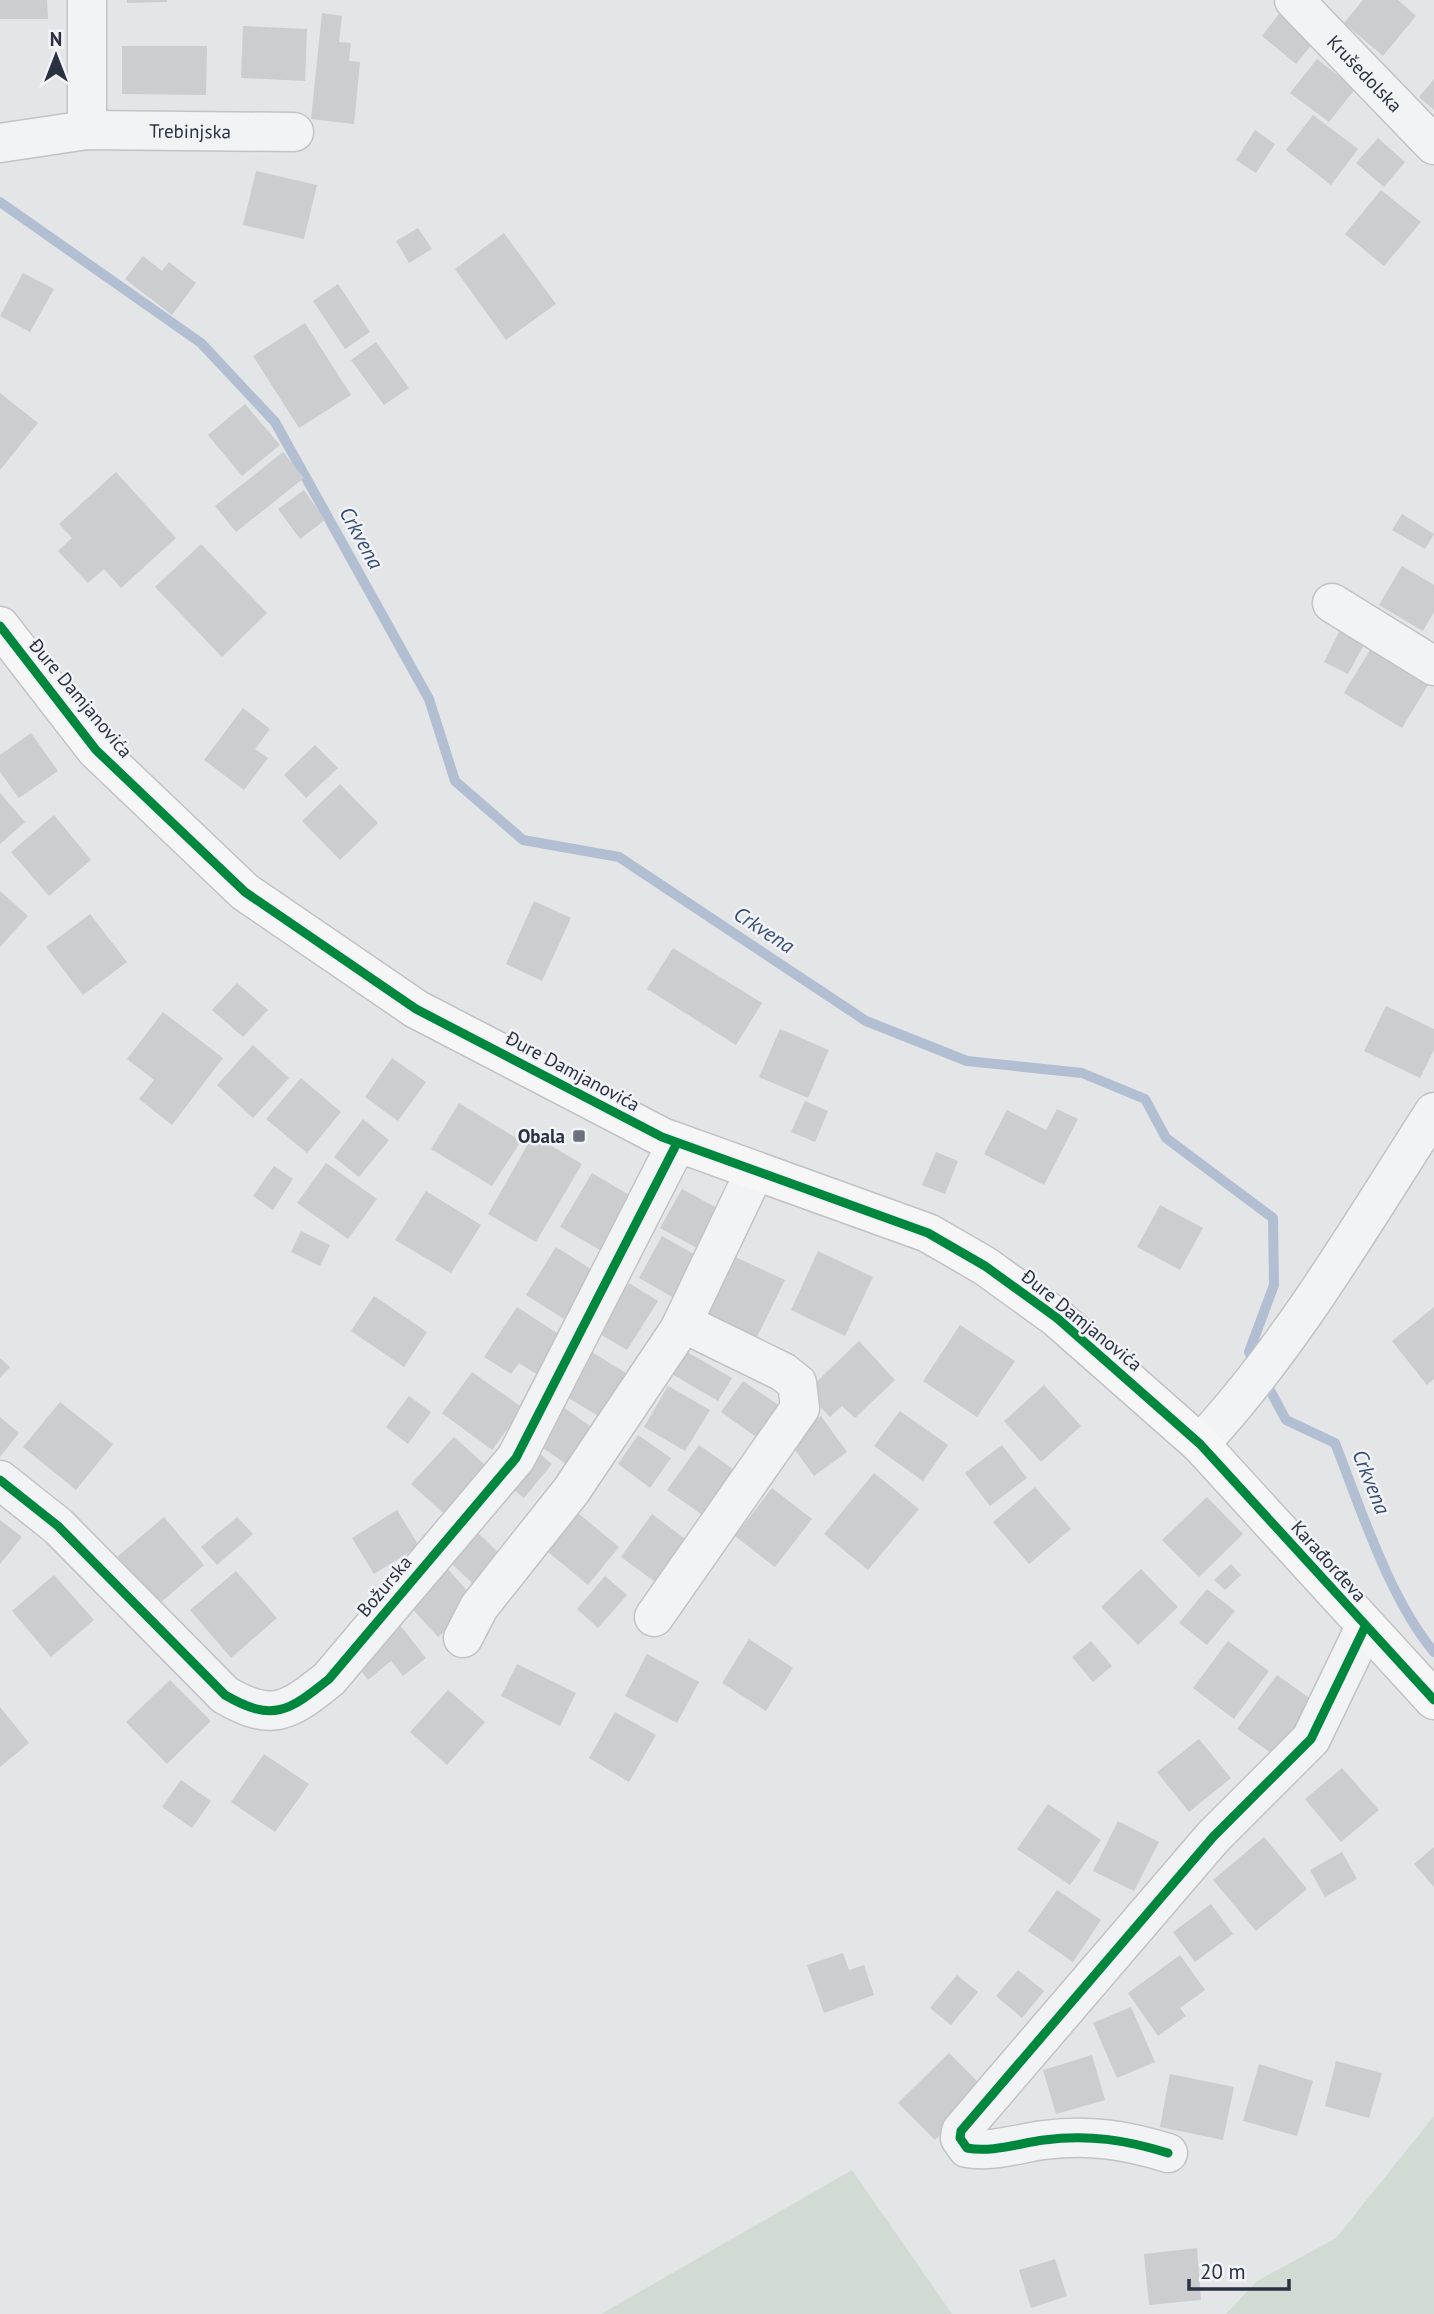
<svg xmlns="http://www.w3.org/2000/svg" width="1434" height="2314" font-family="'PT Sans',sans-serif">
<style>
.green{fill:#d2dbd3}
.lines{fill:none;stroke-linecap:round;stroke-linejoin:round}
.stream{stroke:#b2bfd2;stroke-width:10}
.building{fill:#cbcdcf}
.minor-casing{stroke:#c1c3c5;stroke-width:41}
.major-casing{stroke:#c0c2c5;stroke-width:41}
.minor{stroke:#f2f3f5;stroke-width:38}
.major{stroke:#f6f6f7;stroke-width:38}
.cycleway-casing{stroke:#f1f3f7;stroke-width:13}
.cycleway{stroke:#00873e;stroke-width:9}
.poi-dot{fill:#6b707b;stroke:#f1f3f7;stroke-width:2.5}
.labels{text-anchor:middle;stroke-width:5;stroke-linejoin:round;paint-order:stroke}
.street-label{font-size:19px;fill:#2a3141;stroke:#f1f3f7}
.poi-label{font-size:19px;font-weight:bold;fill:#2a3141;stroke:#f1f3f7;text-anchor:end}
.water-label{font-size:21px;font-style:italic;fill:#354c74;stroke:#f1f3f7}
</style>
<rect width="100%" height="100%" fill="#e3e5e7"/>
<g class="green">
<path d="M1434,2116V2314H1226L1257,2281L1336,2238Z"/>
<path d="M852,2170L952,2314H601Z"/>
</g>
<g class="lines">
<g class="stream">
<path d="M0,202L201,343L275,422L429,699L455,781L523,840L619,857L866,1021L967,1061L1082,1073L1145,1099L1166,1138L1273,1218L1274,1285L1249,1352L1255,1363"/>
<path d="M1264,1379L1286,1420L1335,1443C1361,1509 1389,1598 1434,1652"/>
</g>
</g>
<g class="building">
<path d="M0,0H47L48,19H0Z"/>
<path d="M127,0H167V2L127,3Z"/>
<path d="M1363,0H1398L1416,16L1383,56L1344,23Z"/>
<path d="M322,13L342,16L339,42L351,43L349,61L360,62L354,124L311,119Z"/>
<path d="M1279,14L1314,42L1296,64L1262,36Z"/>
<path d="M243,26L307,29L305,81L241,78Z"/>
<path d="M122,46H207L206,95L122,94Z"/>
<path d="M1317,59L1355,89L1329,122L1290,93Z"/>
<path d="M1434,79V110L1419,97Z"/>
<path d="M1313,115L1358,149L1331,185L1286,150Z"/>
<path d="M1255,130L1275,144L1256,173L1236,160Z"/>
<path d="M1378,138L1405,162L1384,187L1356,163Z"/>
<path d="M256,171L317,185L304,239L243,225Z"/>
<path d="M1381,190L1421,222L1384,266L1345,234Z"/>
<path d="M418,228L432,249L409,263L396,241Z"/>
<path d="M504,233L556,304L506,340L455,269Z"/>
<path d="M143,256L162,271L169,262L196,283L172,315L125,279Z"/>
<path d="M23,273L54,289L30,332L0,316Z"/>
<path d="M338,284L370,332L345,349L313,301Z"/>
<path d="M305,323L351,395L299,428L253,356Z"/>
<path d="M376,342L409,388L384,405L351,360Z"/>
<path d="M0,393L38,423L0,470Z"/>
<path d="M245,404L280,445L242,476L208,435Z"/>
<path d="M283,452L304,478L236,532L215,506Z"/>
<path d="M116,472L176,538L121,588L104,569L88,583L58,551L72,538L59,524Z"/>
<path d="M304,490L325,520L300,539L278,509Z"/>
<path d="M1402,514L1434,534L1425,549L1392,530Z"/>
<path d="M201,544L267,613L222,657L155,587Z"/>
<path d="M1402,566L1434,585V612L1423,631L1379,605Z"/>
<path d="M1342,626L1367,639L1348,674L1324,662Z"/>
<path d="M1373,645L1431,680L1402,728L1344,693Z"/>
<path d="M243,708L270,729L255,749L268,758L244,790L204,760Z"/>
<path d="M31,733L58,771L19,798L0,772V755Z"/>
<path d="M315,745L338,768L306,798L284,775Z"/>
<path d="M340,784L378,823L340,860L302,821Z"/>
<path d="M0,793L25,822L0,844Z"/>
<path d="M54,815L91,860L49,896L11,852Z"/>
<path d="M0,891L28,916L0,947Z"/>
<path d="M534,901L571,918L542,981L506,964Z"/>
<path d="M90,914L127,962L83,995L46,947Z"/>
<path d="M673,948L762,1003L736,1045L647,989Z"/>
<path d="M237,983L268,1010L243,1037L212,1010Z"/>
<path d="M1386,1006L1434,1029V1050L1420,1078L1364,1051Z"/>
<path d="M163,1012L223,1058L172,1125L139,1099L154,1080L127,1059Z"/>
<path d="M780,1029L829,1050L808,1098L759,1077Z"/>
<path d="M253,1045L289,1078L253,1118L217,1085Z"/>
<path d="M392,1058L426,1082L398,1121L365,1097Z"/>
<path d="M301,1078L341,1112L307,1153L266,1119Z"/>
<path d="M805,1101L828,1111L815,1142L791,1132Z"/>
<path d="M459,1103L521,1141L492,1186L431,1149Z"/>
<path d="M1057,1109L1078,1119L1044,1185L984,1154L1007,1110L1046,1130Z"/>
<path d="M363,1119L389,1140L359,1177L334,1157Z"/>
<path d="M533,1135L582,1164L536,1242L488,1214Z"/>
<path d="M936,1152L958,1161L945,1194L922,1185Z"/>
<path d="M326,1163L377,1199L348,1239L297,1203Z"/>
<path d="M274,1166L293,1179L273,1210L253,1196Z"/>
<path d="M592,1173L639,1201L607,1254L560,1227Z"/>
<path d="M682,1189L728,1214L706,1253L660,1228Z"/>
<path d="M426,1191L481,1225L451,1273L395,1240Z"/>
<path d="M1160,1205L1203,1228L1180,1270L1137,1247Z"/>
<path d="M301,1231L330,1245L320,1266L291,1252Z"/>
<path d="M662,1236L699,1257L676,1299L639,1278Z"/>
<path d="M556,1247L602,1276L572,1324L526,1295Z"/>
<path d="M818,1251L873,1277L845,1336L791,1310Z"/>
<path d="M733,1256L785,1280L755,1341L704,1317Z"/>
<path d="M629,1283L658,1301L627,1350L598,1333Z"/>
<path d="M374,1296L427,1332L404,1367L351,1331Z"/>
<path d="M517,1307L566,1339L541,1377L519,1363L511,1374L484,1357Z"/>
<path d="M1434,1307V1379L1427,1385L1392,1341Z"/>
<path d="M960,1325L1015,1361L977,1417L923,1381Z"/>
<path d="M859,1341L895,1380L855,1418L842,1406L830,1417L806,1392Z"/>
<path d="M587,1349L637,1380L610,1423L560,1393Z"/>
<path d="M684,1350L732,1378L718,1401L670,1373Z"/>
<path d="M0,1358L10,1367L0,1378Z"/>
<path d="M472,1372L523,1408L492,1450L442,1413Z"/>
<path d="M743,1381L786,1410L763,1442L721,1412Z"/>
<path d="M1044,1385L1081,1426L1041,1462L1004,1421Z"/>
<path d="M668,1386L710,1410L685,1451L644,1427Z"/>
<path d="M409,1396L431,1412L408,1444L386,1427Z"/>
<path d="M60,1402L113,1444L76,1490L23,1447Z"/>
<path d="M563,1407L597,1431L572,1468L537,1444Z"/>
<path d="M900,1411L948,1445L923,1481L874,1446Z"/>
<path d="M821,1416L847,1452L814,1476L788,1440Z"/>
<path d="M0,1417L19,1433L0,1457Z"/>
<path d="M638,1435L671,1458L650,1488L618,1464Z"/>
<path d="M454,1437L492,1471L449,1518L411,1484Z"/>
<path d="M699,1445L740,1474L708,1519L667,1490Z"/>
<path d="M1002,1445L1027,1478L990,1506L965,1473Z"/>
<path d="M532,1447L552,1464L524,1498L504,1482Z"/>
<path d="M874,1473L919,1509L868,1570L824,1534Z"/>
<path d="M1035,1487L1071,1529L1029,1564L993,1522Z"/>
<path d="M772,1488L812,1519L775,1567L735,1536Z"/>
<path d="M1207,1497L1243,1534L1199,1577L1162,1540Z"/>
<path d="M397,1510L419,1546L374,1574L352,1538Z"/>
<path d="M578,1513L619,1547L588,1585L547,1551Z"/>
<path d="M652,1514L693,1545L662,1587L621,1557Z"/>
<path d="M164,1517L204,1565L158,1605L117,1557Z"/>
<path d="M237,1517L253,1534L217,1565L201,1547Z"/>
<path d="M0,1520L22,1537L0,1564Z"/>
<path d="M478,1533L503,1557L475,1586L450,1562Z"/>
<path d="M1231,1564L1241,1575L1225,1590L1214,1580Z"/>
<path d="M447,1568L478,1603L438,1637L407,1603Z"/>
<path d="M1141,1569L1178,1607L1138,1645L1101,1607Z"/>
<path d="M236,1571L277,1618L231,1658L190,1610Z"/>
<path d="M54,1575L94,1620L51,1657L12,1611Z"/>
<path d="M605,1576L627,1595L598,1628L577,1609Z"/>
<path d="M1207,1589L1235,1611L1207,1645L1179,1623Z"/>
<path d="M399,1624L426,1658L403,1676L391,1661L368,1680L353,1661Z"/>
<path d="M749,1639L793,1668L766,1711L722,1683Z"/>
<path d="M1091,1641L1112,1666L1093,1682L1072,1657Z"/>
<path d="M1228,1641L1269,1671L1234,1719L1193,1688Z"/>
<path d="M647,1654L699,1682L677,1723L625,1696Z"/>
<path d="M517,1664L576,1693L560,1726L501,1696Z"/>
<path d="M1277,1675L1315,1702L1275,1756L1237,1729Z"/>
<path d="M170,1680L211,1721L167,1764L126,1722Z"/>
<path d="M448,1690L485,1722L447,1765L410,1732Z"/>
<path d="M0,1707L29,1743L0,1767Z"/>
<path d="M615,1712L656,1735L629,1782L589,1758Z"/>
<path d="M1199,1739L1231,1778L1189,1812L1157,1772Z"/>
<path d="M264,1754L309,1784L275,1832L231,1802Z"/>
<path d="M1342,1768L1379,1810L1341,1842L1305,1799Z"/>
<path d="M181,1780L211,1801L192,1828L162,1807Z"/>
<path d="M1048,1804L1101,1840L1070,1885L1017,1849Z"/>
<path d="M1118,1821L1159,1842L1134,1891L1093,1871Z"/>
<path d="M1264,1837L1307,1889L1256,1931L1213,1880Z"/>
<path d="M1434,1847V1887L1414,1864Z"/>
<path d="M1342,1852L1357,1879L1325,1897L1310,1870Z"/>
<path d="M1057,1890L1101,1920L1073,1962L1028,1931Z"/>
<path d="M1211,1904L1233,1934L1195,1962L1173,1932Z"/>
<path d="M843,1953L849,1970L864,1965L874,1995L824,2013L807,1965Z"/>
<path d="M1180,1955L1205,1990L1180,2008L1186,2016L1158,2036L1128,1993Z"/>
<path d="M1018,1970L1044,1991L1022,2018L996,1996Z"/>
<path d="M957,1975L978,1992L951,2025L930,2008Z"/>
<path d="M1131,2007L1155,2062L1117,2078L1093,2023Z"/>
<path d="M949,2053L986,2090L935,2140L898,2103Z"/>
<path d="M1092,2055L1105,2100L1056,2114L1043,2070Z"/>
<path d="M1336,2061L1382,2073L1369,2118L1325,2106Z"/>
<path d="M1259,2064L1313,2081L1297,2136L1243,2121Z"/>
<path d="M1170,2074L1234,2087L1223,2140L1160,2127Z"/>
<path d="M1197,2248L1201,2300L1149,2305L1144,2254Z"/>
<path d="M1055,2259L1067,2296L1031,2308L1019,2270Z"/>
</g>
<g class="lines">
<defs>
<g id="minor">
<path id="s1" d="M1294,0L1434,145"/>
<path d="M87,130V0"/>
<path id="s2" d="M0,143L87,130L294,132"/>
<path d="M1332,603L1434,666"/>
<path d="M1200,1444C1292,1345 1361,1225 1434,1112"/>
<path d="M0,1480L58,1526L225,1695C273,1723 289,1711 329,1679L516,1458L677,1143"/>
<path d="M654,1617L800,1408L797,1383L783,1372L683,1323"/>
<path d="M463,1638L479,1607L571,1491L679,1330L755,1171"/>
<path d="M1168,2153C1126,2140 1088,2134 1044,2140C1020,2143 991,2153 967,2148L960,2138L961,2131L1213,1837L1311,1739L1365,1627"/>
</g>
<path id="major" d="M0,626L96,750L245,892L416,1009L662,1137L928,1233L985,1266L1057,1318L1200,1444L1434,1700"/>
</defs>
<use href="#minor" class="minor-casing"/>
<use href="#major" class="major-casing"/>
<use href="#minor" class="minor"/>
<use href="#major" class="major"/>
<defs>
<g id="cycleway">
<path d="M0,626L96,750L245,892L416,1009L662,1137L928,1233L985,1266L1057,1318L1200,1444L1434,1700"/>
<path d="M0,1480L58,1526L225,1695C273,1723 289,1711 329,1679L516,1458L677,1143"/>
<path d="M1168,2153C1126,2140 1088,2134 1044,2140C1020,2143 991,2153 967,2148L960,2138L961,2131L1213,1837L1311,1739L1365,1627"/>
</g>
</defs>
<use href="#cycleway" class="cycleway-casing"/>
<use href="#cycleway" class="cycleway"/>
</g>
<rect class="poi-dot" x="572" y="1129" width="14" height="14" rx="3.5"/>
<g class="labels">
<g class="street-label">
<text dy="7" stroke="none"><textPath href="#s1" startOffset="102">Krušedolska</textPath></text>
<text dy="7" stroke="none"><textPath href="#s2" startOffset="191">Trebinjska</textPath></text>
<text transform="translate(81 698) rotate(50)" y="7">Đure Damjanovića</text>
<text transform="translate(573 1071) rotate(28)" y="7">Đure Damjanovića</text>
<text transform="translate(1082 1320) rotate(39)" y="7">Đure Damjanovića</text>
<text transform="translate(1329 1561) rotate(48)" y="7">Karađorđeva</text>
<text transform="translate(384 1586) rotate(-50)" y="7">Božurska</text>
</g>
<g class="poi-label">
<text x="565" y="1143">Obala</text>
</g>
<g class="water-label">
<text transform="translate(361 538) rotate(61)" y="7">Crkvena</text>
<text transform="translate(764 930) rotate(33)" y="7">Crkvena</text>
<text transform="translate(1371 1482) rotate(68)" y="7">Crkvena</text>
</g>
</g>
<g transform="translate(56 56)" stroke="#f1f3f7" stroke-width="5" paint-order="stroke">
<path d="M0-5L12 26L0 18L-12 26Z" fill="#2a3141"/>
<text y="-10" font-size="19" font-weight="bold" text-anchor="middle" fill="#2a3141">N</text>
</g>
<path d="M1189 2279v10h100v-10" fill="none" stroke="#2a3141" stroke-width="3.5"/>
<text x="1200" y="2279" font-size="21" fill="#2a3141" stroke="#f1f3f7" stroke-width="5" paint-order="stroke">20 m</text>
</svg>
